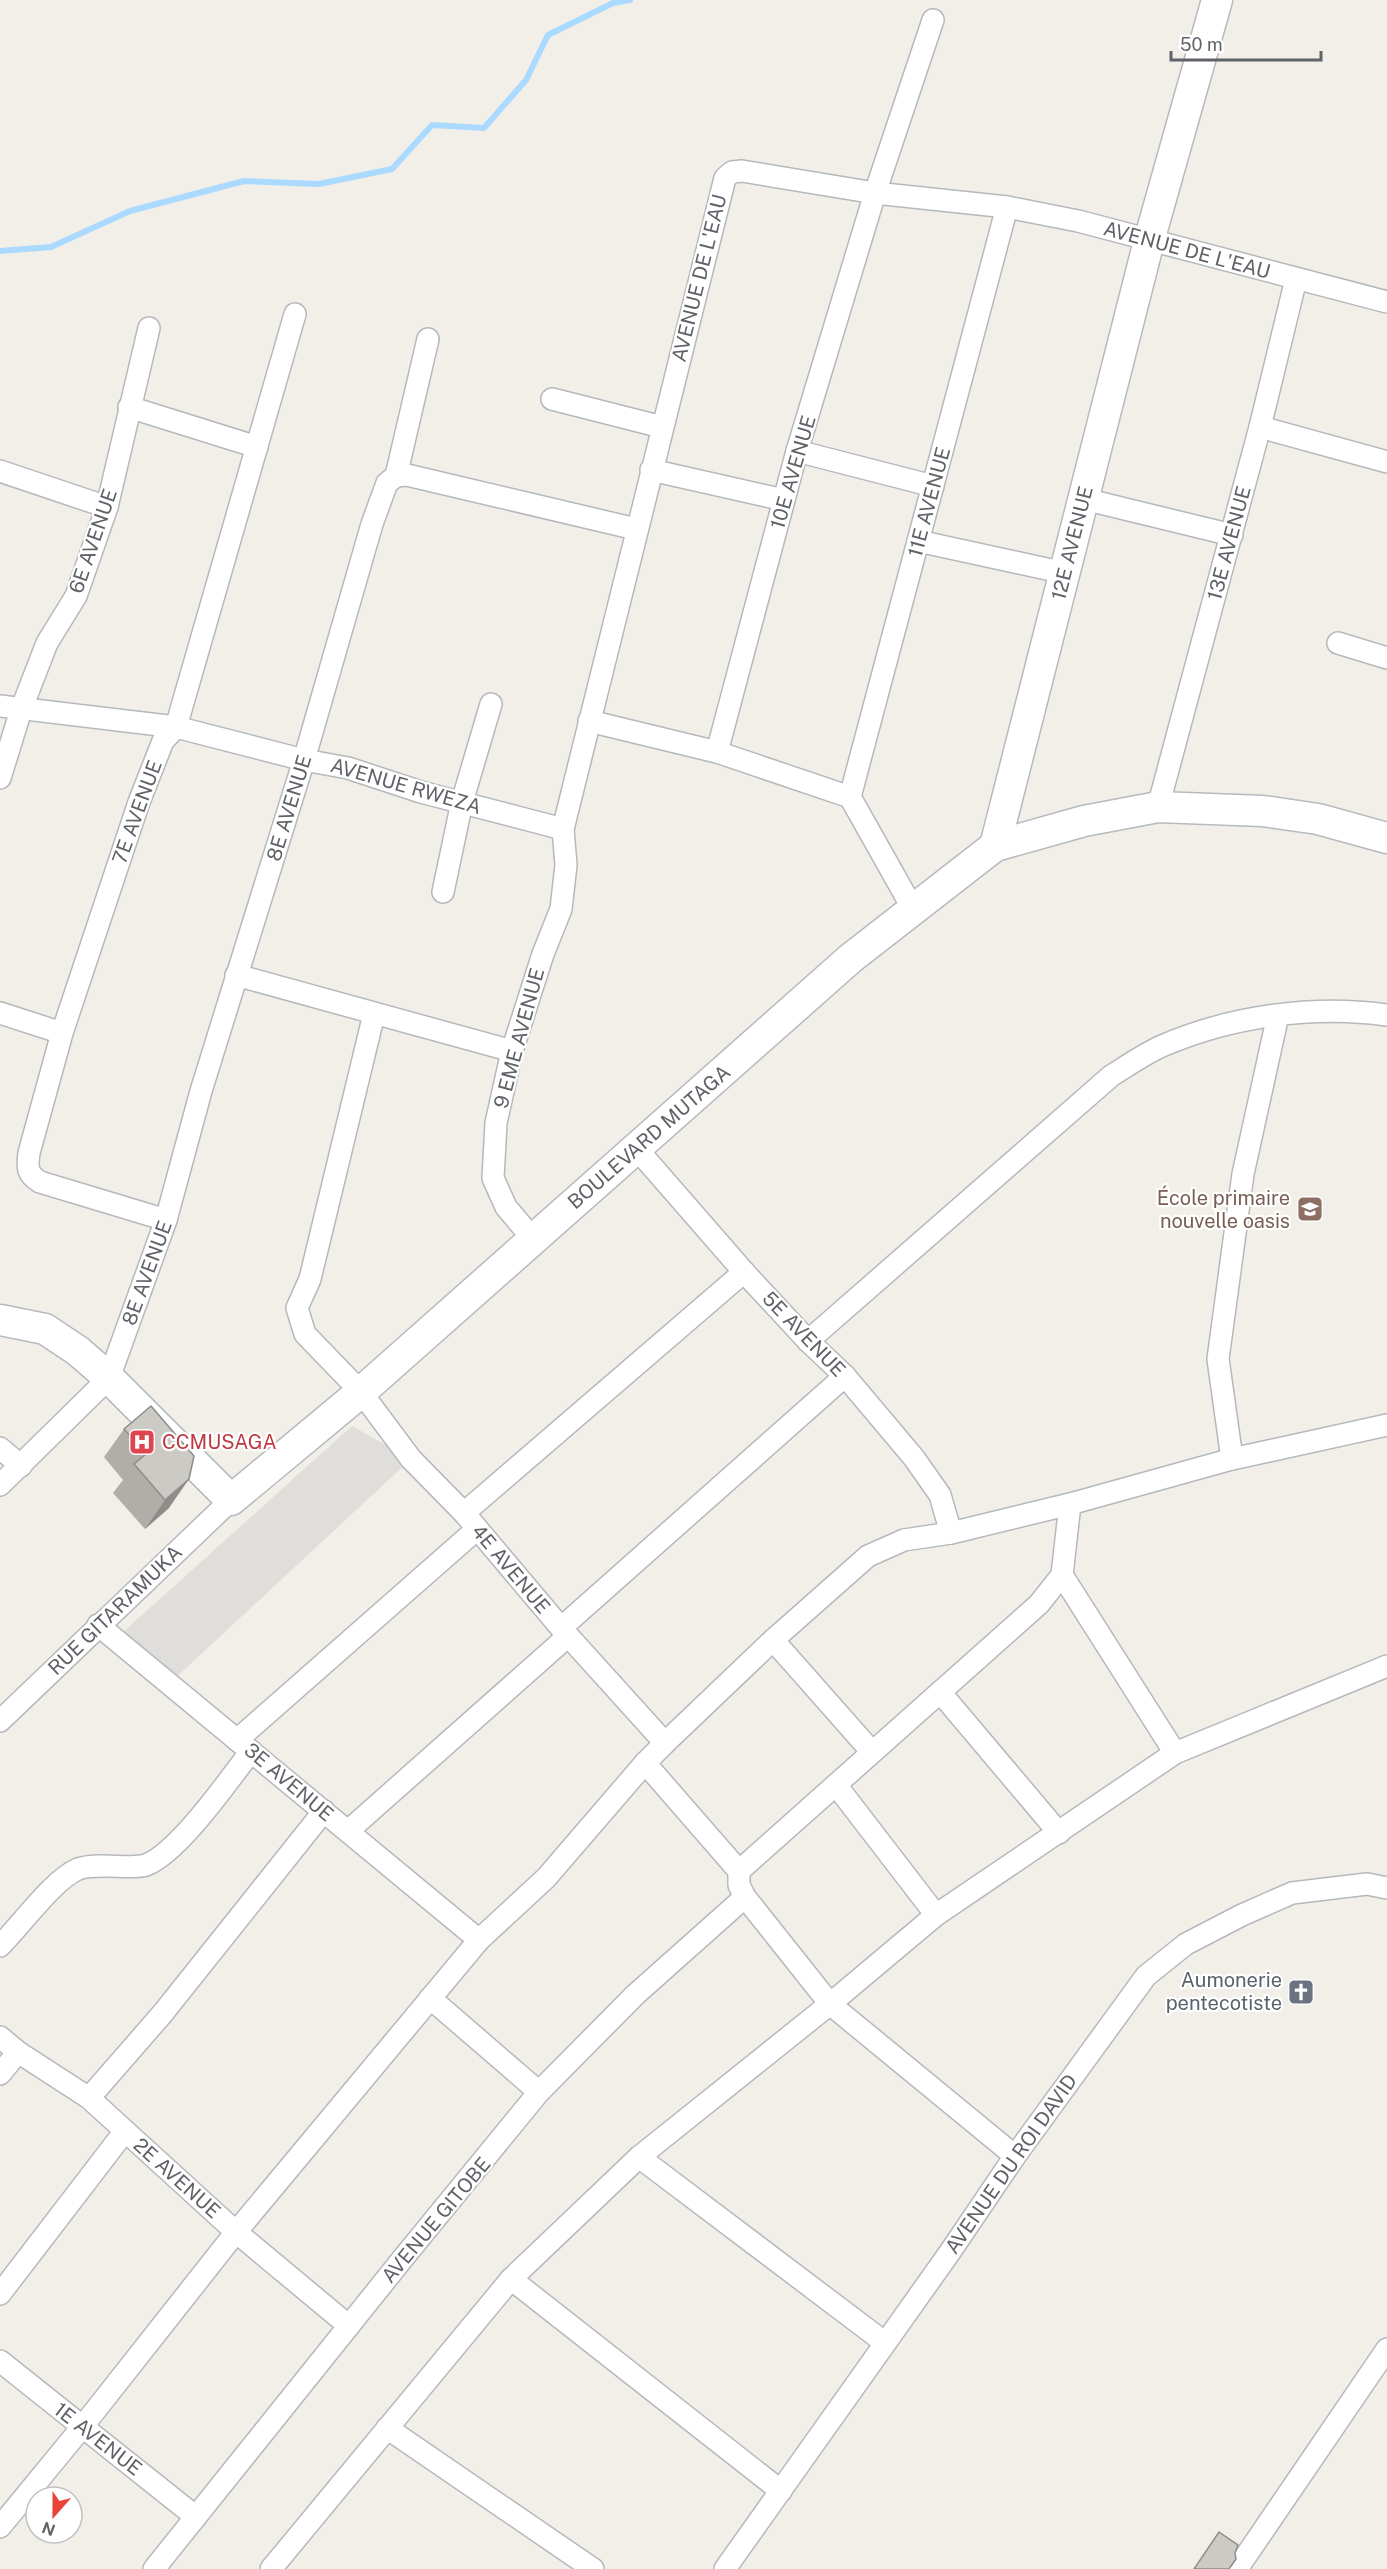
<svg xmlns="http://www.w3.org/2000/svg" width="1387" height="2569" font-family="'Public Sans',sans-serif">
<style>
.industrial{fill:#e0deda}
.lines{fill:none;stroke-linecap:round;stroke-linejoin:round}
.stream{stroke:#aadaff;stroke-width:6}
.street-casing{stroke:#b5b8bc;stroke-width:24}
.secondary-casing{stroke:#b6babf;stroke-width:33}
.street{stroke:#fff;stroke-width:21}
.secondary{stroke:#fff;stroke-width:30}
.wall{fill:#afaea9}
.shaded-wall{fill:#8f8d8a}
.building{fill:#cccac5;stroke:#8f8d8a;stroke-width:1.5}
.labels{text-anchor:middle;stroke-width:4.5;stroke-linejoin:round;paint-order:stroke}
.street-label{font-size:20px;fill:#5f6368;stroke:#fff}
.education-label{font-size:20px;fill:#785e54;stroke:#fff;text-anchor:end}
.health-label{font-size:20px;fill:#be3a42;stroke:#fff;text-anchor:start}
.worship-label{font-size:20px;fill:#5b616d;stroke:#fff;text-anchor:end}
</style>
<rect width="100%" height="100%" fill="#f1efe8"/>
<path class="industrial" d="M352,1426L411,1459L170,1683L122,1633Z"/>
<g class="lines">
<path class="stream" d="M0,251L51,247L130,211L244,181L319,184L392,169L432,125L484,128L526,80L548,35L613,3L630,0"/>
<defs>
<g id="street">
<path d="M552,399L662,427"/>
<path d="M129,407L257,447"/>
<path d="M1260,427L1387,462"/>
<path d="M797,451L933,486"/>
<path d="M651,470L784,500"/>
<path d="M0,471L107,507"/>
<path d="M396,476L428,339"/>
<path d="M1084,499L1232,535"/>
<path d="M918,541L1065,573"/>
<path d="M1338,643L1387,658"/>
<path d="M0,706L176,727L304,760L348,768L421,792L563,829"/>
<path d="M589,721L717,752L850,797L913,909"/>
<path d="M717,752L797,451L875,193L933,20"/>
<path d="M0,778L21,710L47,643L76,596L107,507L149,328"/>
<path d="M850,797L1007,207"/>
<path d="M1158,807L1260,427L1296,279"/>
<path d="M443,892L462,802L491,704"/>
<path d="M236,975L512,1051"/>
<path d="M0,1013L62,1033"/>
<path d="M374,1014L310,1279L297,1308L305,1334L361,1392L411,1459L464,1513L561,1628L665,1743"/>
<path d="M636,1148L744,1272L808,1341L845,1376L914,1458L940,1495L951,1533"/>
<path d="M166,1220L40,1182C27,1174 27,1168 29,1153L62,1033L139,802L163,741L176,727L295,314"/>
<path d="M533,1239L506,1207L493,1178L496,1123L512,1051L543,954L561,909L566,865L563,829L725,178L732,172L742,171L875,193L1007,207L1078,221L1387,302"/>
<path d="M808,1341L1111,1076C1127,1066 1144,1054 1162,1046C1231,1016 1313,1005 1387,1015"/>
<path d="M0,1448L21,1466"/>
<path d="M1232,1459L1218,1359L1243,1174L1278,1015"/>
<path d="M0,1485L109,1378L166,1220L201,1091L304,760L372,524L387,483L396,476L407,475L636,529"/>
<path d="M464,1513L744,1272"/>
<path d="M1062,1575L1175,1753"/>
<path d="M98,1625L479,1940"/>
<path d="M561,1628L845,1376"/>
<path d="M773,1640L872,1752"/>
<path d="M940,1692L1059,1833"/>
<path d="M0,1721L231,1500"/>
<path d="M237,1740L477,1529"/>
<path d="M645,1763L739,1871"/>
<path d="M836,1785L936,1915"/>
<path d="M348,1831L568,1636"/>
<path d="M0,1946C20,1926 54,1879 78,1869C99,1862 131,1870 146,1865C178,1853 229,1780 251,1751"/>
<path d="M430,1998L539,2092"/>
<path d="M0,2037L18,2052L89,2098L236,2232L349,2326"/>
<path d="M0,2074L18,2052"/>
<path d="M89,2098L163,2013L324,1811"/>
<path d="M1015,2156L830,2004L745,1897L739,1885V1871L1039,1604L1062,1575L1070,1504"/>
<path d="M639,2157L884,2342"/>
<path d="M511,2279L781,2491"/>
<path d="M0,2294L125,2131"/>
<path d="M0,2361L196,2517"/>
<path d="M387,2428L593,2569"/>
<path d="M0,2527L83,2426L236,2232L479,1940L546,1878L645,1763L665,1743L773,1640L868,1556L904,1540L951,1533L1070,1504L1232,1459L1387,1425"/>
<path d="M154,2569L404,2257L539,2092L635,1995L745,1897"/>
<path d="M271,2569L511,2279L639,2157L830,2004L936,1915L1175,1753L1387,1666"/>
<path d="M725,2569L950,2252L1015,2156L1146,1976L1186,1944L1242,1915L1292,1893L1367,1884L1387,1888"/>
<path d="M1237,2569L1387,2349"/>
</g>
<g id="secondary">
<path d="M995,846L1149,241L1217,0"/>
<path d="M0,1320L45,1329L78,1351L109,1378L231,1500L361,1392L851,958L995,846L1084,821L1158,807L1263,811L1318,819L1387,838"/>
</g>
</defs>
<use href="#street" class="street-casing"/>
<use href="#secondary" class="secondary-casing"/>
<use href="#street" class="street"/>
<use href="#secondary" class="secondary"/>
</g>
<path class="wall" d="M151,1406L169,1508L145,1529L113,1493L123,1480L104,1457L124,1429Z"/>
<path class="shaded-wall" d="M189,1479L169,1508L145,1529L165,1500Z"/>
<g class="building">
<path d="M151,1406L194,1456L189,1479L165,1500L134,1464L146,1454L124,1429Z"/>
<path d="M1219,2532L1238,2545L1235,2553L1236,2559L1229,2569H1194Z"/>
</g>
<defs>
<symbol id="school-square" viewBox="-11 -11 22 22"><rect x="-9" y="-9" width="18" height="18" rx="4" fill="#8d6e63" stroke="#fff"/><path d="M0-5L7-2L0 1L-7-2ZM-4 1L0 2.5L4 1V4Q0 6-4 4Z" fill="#fff"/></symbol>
<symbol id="hospital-square" viewBox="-11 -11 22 22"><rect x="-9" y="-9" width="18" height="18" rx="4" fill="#e0444e" stroke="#fff"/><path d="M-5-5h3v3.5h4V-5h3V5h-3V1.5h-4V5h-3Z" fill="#fff"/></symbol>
<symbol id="church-square" viewBox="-11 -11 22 22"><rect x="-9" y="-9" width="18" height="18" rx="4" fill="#6b7280" stroke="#fff"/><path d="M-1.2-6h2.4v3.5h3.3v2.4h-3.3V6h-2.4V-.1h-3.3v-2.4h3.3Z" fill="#fff"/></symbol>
</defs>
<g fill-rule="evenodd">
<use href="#school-square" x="1295" y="1194" width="30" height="30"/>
<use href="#hospital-square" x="127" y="1427" width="30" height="30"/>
<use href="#church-square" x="1286" y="1977" width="30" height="30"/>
</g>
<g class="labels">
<g class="street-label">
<text transform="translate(1187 250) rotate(15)" y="7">AVENUE DE L'EAU</text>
<text transform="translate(699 278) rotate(-76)" y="7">AVENUE DE L'EAU</text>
<text transform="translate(793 472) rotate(-74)" y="7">10E AVENUE</text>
<text transform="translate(929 502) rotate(-75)" y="7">11E AVENUE</text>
<text transform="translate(93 541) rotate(-71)" y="7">6E AVENUE</text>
<text transform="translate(1072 543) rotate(-76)" y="7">12E AVENUE</text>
<text transform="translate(1229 543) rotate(-75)" y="7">13E AVENUE</text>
<text transform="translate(406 786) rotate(16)" y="7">AVENUE RWEZA</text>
<text transform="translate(289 808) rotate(-73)" y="7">8E AVENUE</text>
<text transform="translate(137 812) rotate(-70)" y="7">7E AVENUE</text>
<text transform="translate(519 1038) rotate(-75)" y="7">9 EME AVENUE</text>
<text transform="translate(649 1137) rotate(-41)" y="7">BOULEVARD MUTAGA</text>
<text transform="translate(147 1273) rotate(-70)" y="7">8E AVENUE</text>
<text transform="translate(804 1334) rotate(46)" y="7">5E AVENUE</text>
<text transform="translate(511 1569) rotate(50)" y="7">4E AVENUE</text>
<text transform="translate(115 1610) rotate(-44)" y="7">RUE GITARAMUKA</text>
<text transform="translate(289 1782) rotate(40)" y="7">3E AVENUE</text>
<text transform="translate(1011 2164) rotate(-55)" y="7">AVENUE DU ROI DAVID</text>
<text transform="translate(177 2178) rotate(42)" y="7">2E AVENUE</text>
<text transform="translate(436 2220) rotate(-50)" y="7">AVENUE GITOBE</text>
<text transform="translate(98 2439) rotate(38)" y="7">1E AVENUE</text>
</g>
<g class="education-label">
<text x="1290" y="1205">École primaire<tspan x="1290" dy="23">nouvelle oasis</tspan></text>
</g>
<g class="health-label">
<text x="162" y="1449">CCMUSAGA</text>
</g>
<g class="worship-label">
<text x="1282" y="1987">Aumonerie<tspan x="1282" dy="23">pentecotiste</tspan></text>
</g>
</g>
<g transform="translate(54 2515) rotate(201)"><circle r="28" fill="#ffffff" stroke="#bfc1c3" stroke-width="1.5"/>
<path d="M0-4.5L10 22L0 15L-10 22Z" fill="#ea4335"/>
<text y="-9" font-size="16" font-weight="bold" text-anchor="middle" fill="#5f6368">N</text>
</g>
<path d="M1171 51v9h150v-9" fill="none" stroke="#5f6368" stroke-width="3"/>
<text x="1180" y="51" font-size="18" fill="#5f6368" stroke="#ffffff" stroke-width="4.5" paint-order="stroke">50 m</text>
</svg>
